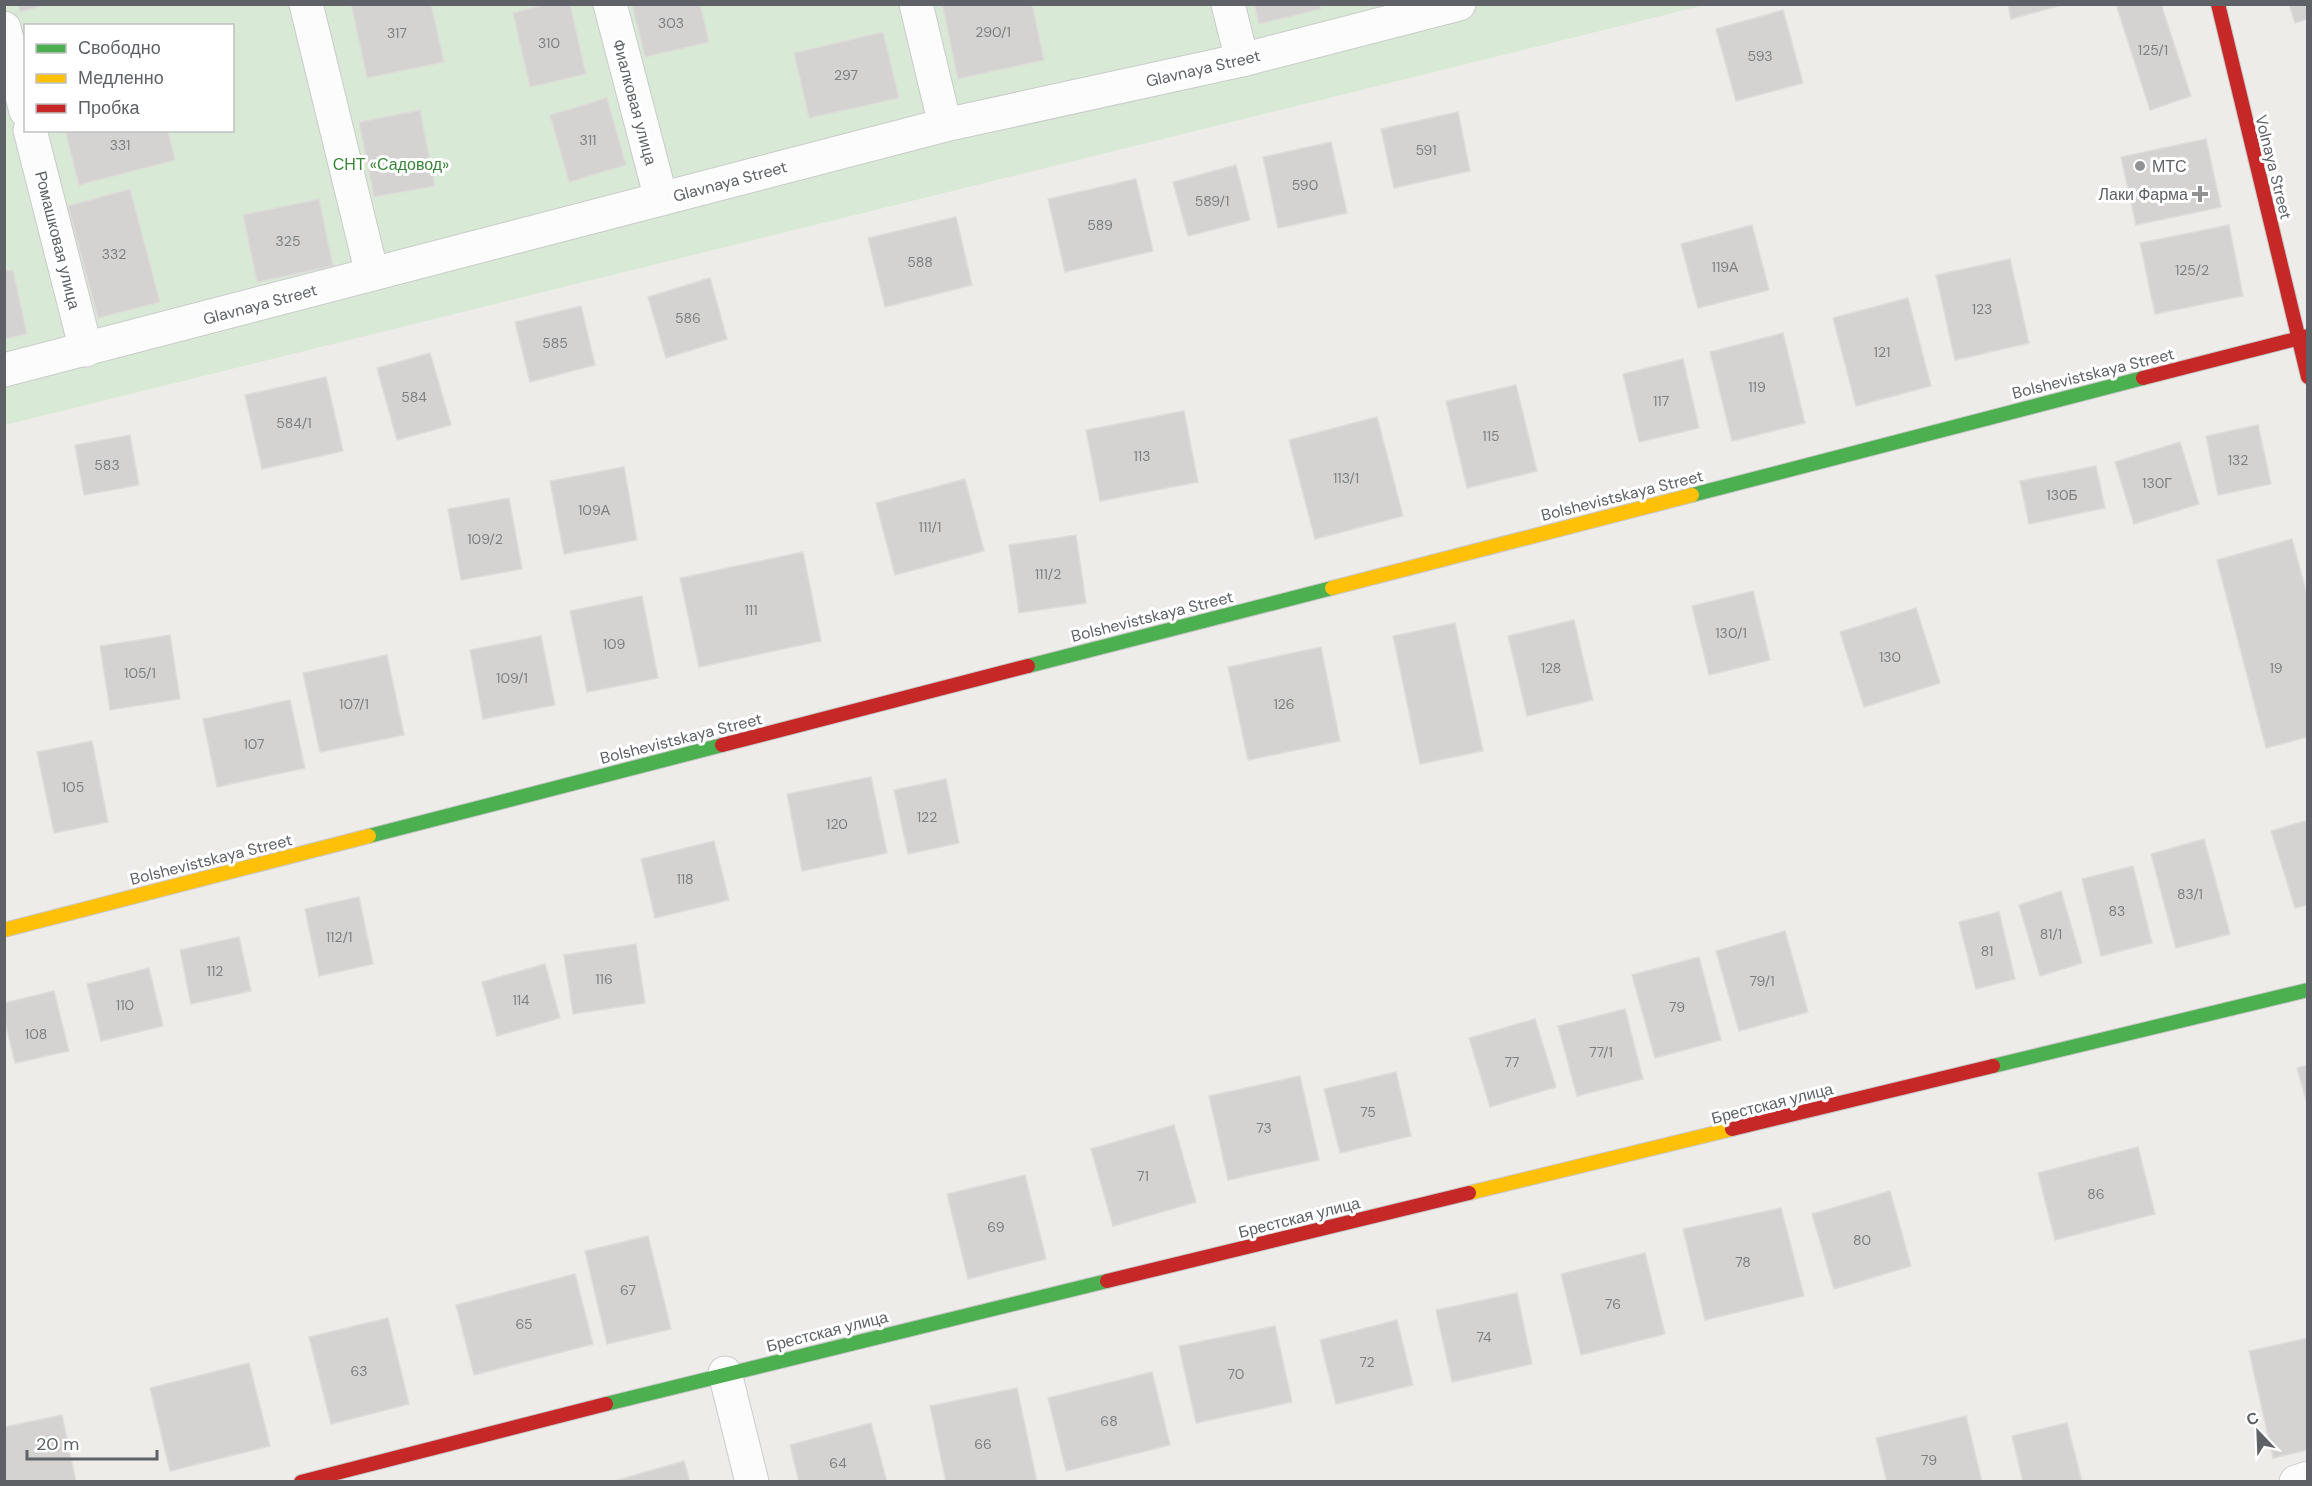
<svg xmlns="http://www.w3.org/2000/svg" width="2312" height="1486" font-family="'DM Sans',sans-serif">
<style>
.green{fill:#d8e9d5;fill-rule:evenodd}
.building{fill:#d5d3d2;stroke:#dedcd8;stroke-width:1.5}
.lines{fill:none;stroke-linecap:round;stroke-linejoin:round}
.street-casing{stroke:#cacbcb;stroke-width:35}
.fast-casing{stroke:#c8c8c8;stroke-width:16}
.slow-casing{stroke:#c8c8c8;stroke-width:16}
.jam-casing{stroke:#c8c8c8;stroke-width:16}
.street{stroke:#fcfcfc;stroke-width:33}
.fast{stroke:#4caf50;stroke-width:14}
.slow{stroke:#ffc107;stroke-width:14}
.jam{stroke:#c62828;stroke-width:14}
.poi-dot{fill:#909294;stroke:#fff;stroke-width:2}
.labels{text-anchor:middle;stroke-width:6;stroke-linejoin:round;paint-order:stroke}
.number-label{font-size:14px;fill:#7d8083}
.street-label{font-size:16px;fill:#5e6267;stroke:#fff}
.park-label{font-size:16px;fill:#398537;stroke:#fff}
.poi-label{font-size:16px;fill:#5e6267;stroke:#fff;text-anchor:start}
</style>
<rect width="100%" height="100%" fill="#eeece9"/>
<path class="green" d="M5,4L1705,5L5,425ZM26,26H232V130H26Z"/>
<g class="building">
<path d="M18,4H49L20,12Z"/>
<path d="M351,4H431L444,62L367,78Z"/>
<path d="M547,4H570L586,74L530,87L513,13Z"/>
<path d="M632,4H700L709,42L645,57Z"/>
<path d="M942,4H1032L1044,60L958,79Z"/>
<path d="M1254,4H1319L1321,9L1259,24Z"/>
<path d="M2008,4H2065L2011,19Z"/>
<path d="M2116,4H2161L2191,96L2150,110Z"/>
<path d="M2289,4H2308V19L2295,23Z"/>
<path d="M1783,10L1803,83L1736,101L1716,29Z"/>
<path d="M883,32L899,98L809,118L794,53Z"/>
<path d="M607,98L626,165L569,182L550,115Z"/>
<path d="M420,110L435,186L374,197L359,122Z"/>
<path d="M1458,112L1470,171L1394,188L1381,129Z"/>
<path d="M65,130H168L175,160L79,185Z"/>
<path d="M2206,139L2221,207L2136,225L2121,157Z"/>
<path d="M1331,142L1347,213L1278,228L1263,157Z"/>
<path d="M1236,165L1250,220L1188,236L1173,182Z"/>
<path d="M1136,179L1153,251L1065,272L1048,199Z"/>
<path d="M130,189L160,302L98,318L68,206Z"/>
<path d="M319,199L333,266L257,282L243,215Z"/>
<path d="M956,217L972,285L885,307L868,238Z"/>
<path d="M1752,225L1769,290L1698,308L1681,244Z"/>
<path d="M2229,225L2243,296L2155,314L2140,243Z"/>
<path d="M2010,259L2029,343L1955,360L1936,275Z"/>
<path d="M13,270L27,334L4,339V271Z"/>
<path d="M710,278L727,339L666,358L648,297Z"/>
<path d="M1908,298L1931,386L1856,406L1833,318Z"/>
<path d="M581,306L595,365L530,382L515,322Z"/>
<path d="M1783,333L1805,423L1732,441L1710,352Z"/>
<path d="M430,353L451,425L397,440L377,368Z"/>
<path d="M1683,359L1699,428L1639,442L1623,374Z"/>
<path d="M326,377L343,451L262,469L245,395Z"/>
<path d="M1516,385L1537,471L1467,488L1446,401Z"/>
<path d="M1184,411L1198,482L1100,501L1086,430Z"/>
<path d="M1377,417L1403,516L1315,539L1289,440Z"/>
<path d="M2258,425L2271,484L2218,495L2206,436Z"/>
<path d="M130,435L139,485L84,495L75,445Z"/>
<path d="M2180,442L2199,504L2134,524L2115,462Z"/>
<path d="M2096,466L2105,508L2029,524L2020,481Z"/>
<path d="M624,467L637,540L564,554L550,481Z"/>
<path d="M965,479L984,551L895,575L876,503Z"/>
<path d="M509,498L522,569L461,580L448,509Z"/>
<path d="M1076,535L1086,603L1019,613L1009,545Z"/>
<path d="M2292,539L2308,598V737L2266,748L2217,560Z"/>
<path d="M803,552L821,641L699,667L680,578Z"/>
<path d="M1753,591L1770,660L1709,675L1692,606Z"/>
<path d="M642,596L658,678L587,692L570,611Z"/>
<path d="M1916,608L1940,683L1864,707L1840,632Z"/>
<path d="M1574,620L1593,700L1527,716L1508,636Z"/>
<path d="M1455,623L1483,751L1420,764L1393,636Z"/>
<path d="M170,635L180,699L110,710L100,646Z"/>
<path d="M541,636L555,705L483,719L470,650Z"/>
<path d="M1321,647L1340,741L1248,760L1228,667Z"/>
<path d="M387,655L404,735L320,752L303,673Z"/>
<path d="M290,700L305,768L217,787L203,719Z"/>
<path d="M92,741L108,822L54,833L37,752Z"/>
<path d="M871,777L887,853L802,871L787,794Z"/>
<path d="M946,779L959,843L908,854L894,790Z"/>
<path d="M2308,820V905L2295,908L2271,831Z"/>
<path d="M2204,839L2230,934L2176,948L2151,854Z"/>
<path d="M714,841L729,900L655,918L641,859Z"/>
<path d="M2133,866L2152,943L2101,956L2082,879Z"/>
<path d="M2061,891L2082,963L2040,976L2019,905Z"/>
<path d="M359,897L373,964L319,976L305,909Z"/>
<path d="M1999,912L2015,979L1976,989L1959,922Z"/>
<path d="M1785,931L1808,1012L1739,1031L1716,951Z"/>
<path d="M239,937L251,991L191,1004L180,950Z"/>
<path d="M636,944L645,1003L573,1014L564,955Z"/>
<path d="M1699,957L1721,1040L1655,1058L1632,975Z"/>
<path d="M545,964L560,1018L497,1036L482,982Z"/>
<path d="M149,968L163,1026L101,1041L87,984Z"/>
<path d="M54,991L69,1051L15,1063L4,1017V1003Z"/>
<path d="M1625,1009L1643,1079L1577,1096L1558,1026Z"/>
<path d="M1535,1019L1556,1087L1490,1107L1469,1038Z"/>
<path d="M2308,1065V1107L2297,1068Z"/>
<path d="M1396,1072L1411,1136L1340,1153L1324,1089Z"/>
<path d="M1300,1076L1319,1160L1228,1180L1209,1096Z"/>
<path d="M1174,1125L1196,1202L1113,1226L1091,1149Z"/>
<path d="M2138,1147L2155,1214L2055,1240L2038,1173Z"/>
<path d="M1025,1175L1046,1259L968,1279L947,1194Z"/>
<path d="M1890,1191L1911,1266L1834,1289L1812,1214Z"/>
<path d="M1781,1208L1804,1296L1705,1320L1683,1229Z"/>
<path d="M648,1236L671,1329L607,1344L585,1251Z"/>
<path d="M1645,1253L1665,1334L1581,1355L1561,1274Z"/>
<path d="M575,1274L593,1344L474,1375L456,1305Z"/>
<path d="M1517,1293L1532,1364L1452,1382L1436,1310Z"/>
<path d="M388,1318L409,1404L331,1424L309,1337Z"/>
<path d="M1397,1320L1413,1385L1336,1404L1320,1340Z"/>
<path d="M1275,1326L1292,1402L1196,1423L1179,1346Z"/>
<path d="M2308,1338V1450L2273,1458L2249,1351Z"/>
<path d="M249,1363L270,1446L170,1471L150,1388Z"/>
<path d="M1152,1372L1170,1445L1066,1471L1048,1398Z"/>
<path d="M1017,1388L1037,1482H946L930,1406Z"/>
<path d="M62,1415L76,1482H4V1427Z"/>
<path d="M1966,1416L1982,1482H1887L1876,1438Z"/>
<path d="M871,1423L887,1482H799L790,1445Z"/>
<path d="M2067,1423L2082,1482H2023L2012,1436Z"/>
<path d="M684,1461L690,1482H611Z"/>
</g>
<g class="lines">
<defs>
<g id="street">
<path d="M306,4L372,274"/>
<path d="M610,4L661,199"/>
<path d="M916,4L945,125"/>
<path d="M1228,4L1242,60"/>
<path d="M4,28L26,111"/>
<path d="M30,130L86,350"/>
<path d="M4,370L945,125L1242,60L1459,4"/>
<path d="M725,1373L752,1482"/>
<path d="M2296,1482L2308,1478"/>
</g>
<g id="fast">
<path d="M1692,495L2143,378"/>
<path d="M1028,666L1332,588"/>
<path d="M369,836L722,745"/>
<path d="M1993,1066L2308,990"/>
<path d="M606,1404L1107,1281"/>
</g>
<g id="slow">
<path d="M1332,588L1692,495"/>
<path d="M4,930L369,836"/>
<path d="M1469,1193L1732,1129"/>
</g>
<g id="jam">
<path d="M2218,4L2308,377"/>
<path d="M2143,378L2308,336"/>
<path d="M722,745L1028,666"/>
<path d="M1732,1129L1993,1066"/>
<path d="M1107,1281L1469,1193"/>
<path d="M301,1482L606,1404"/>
</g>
</defs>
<use href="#street" class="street-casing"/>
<use href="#fast" class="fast-casing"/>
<use href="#slow" class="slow-casing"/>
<use href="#jam" class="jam-casing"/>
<use href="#street" class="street"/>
<use href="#fast" class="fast"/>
<use href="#slow" class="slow"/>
<use href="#jam" class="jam"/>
</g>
<g class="poi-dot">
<circle cx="2140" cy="166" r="6"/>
<path d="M2197 185h6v6h6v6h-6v6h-6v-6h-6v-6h6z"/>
</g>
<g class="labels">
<g class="number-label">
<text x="671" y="28">303</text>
<text x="993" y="37">290/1</text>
<text x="397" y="38">317</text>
<text x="549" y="48">310</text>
<text x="2153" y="55">125/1</text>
<text x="1760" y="61">593</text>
<text x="846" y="80">297</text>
<text x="588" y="145">311</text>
<text x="120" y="150">331</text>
<text x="1426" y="155">591</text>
<text x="1305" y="190">590</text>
<text x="1212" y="206">589/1</text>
<text x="1100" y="230">589</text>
<text x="288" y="246">325</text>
<text x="114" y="259">332</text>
<text x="920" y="267">588</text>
<text x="1725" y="272">119А</text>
<text x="2192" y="275">125/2</text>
<text x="1982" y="314">123</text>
<text x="688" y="323">586</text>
<text x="555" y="348">585</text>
<text x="1882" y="357">121</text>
<text x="1757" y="392">119</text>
<text x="414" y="402">584</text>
<text x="1661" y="406">117</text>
<text x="294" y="428">584/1</text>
<text x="1491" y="441">115</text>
<text x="1142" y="461">113</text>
<text x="2238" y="465">132</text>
<text x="107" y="470">583</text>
<text x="1346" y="483">113/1</text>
<text x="2157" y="488">130Г</text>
<text x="2062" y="500">130Б</text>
<text x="594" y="515">109А</text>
<text x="930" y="532">111/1</text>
<text x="485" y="544">109/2</text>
<text x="1048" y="579">111/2</text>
<text x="751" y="615">111</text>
<text x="1731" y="638">130/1</text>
<text x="614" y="649">109</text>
<text x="1890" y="662">130</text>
<text x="1551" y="673">128</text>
<text x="2276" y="673">19</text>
<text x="140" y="678">105/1</text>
<text x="512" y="683">109/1</text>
<text x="354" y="709">107/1</text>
<text x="1284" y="709">126</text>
<text x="254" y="749">107</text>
<text x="73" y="792">105</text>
<text x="927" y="822">122</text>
<text x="837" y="829">120</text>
<text x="685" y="884">118</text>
<text x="2190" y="899">83/1</text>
<text x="2117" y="916">83</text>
<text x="2051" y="939">81/1</text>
<text x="339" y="942">112/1</text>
<text x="1987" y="956">81</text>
<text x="215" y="976">112</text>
<text x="604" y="984">116</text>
<text x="1762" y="986">79/1</text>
<text x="521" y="1005">114</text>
<text x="125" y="1010">110</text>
<text x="1677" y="1012">79</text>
<text x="36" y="1039">108</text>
<text x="1601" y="1057">77/1</text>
<text x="1512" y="1067">77</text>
<text x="1368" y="1117">75</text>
<text x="1264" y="1133">73</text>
<text x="1143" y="1181">71</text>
<text x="2096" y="1199">86</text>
<text x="996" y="1232">69</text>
<text x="1862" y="1245">80</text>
<text x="1743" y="1267">78</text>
<text x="628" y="1295">67</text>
<text x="1613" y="1309">76</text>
<text x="524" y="1329">65</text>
<text x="1484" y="1342">74</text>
<text x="1367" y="1367">72</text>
<text x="359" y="1376">63</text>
<text x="1236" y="1379">70</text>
<text x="1109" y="1426">68</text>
<text x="983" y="1449">66</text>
<text x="1929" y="1465">79</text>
<text x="838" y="1468">64</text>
</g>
<g class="street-label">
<text transform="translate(1203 68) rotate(-13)" y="6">Glavnaya Street</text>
<text transform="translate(635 102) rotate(75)" y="6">Фиалковая улица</text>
<text transform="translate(2274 167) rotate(76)" y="6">Volnaya Street</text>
<text transform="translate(730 181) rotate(-15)" y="6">Glavnaya Street</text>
<text transform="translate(58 240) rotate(76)" y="6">Ромашковая улица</text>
<text transform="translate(260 304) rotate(-15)" y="6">Glavnaya Street</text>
<text transform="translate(2093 373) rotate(-14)" y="6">Bolshevistskaya Street</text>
<text transform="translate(1622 495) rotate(-14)" y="6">Bolshevistskaya Street</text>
<text transform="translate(1152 616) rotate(-14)" y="6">Bolshevistskaya Street</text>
<text transform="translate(681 738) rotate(-14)" y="6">Bolshevistskaya Street</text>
<text transform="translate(211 859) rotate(-14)" y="6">Bolshevistskaya Street</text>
<text transform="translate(1772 1103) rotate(-14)" y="6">Брестская улица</text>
<text transform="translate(1299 1217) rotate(-14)" y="6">Брестская улица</text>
<text transform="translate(827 1331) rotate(-14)" y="6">Брестская улица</text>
</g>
<g class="park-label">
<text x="391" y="170">СНТ «Садовод»</text>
</g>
<g class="poi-label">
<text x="2152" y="172">МТС</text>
<text x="2188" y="200" text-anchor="end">Лаки Фарма</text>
</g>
</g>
<rect width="2312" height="1486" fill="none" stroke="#5e6267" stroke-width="12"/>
<rect x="24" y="24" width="210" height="108" fill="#ffffff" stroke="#bfc0c2" stroke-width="1.5"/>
<rect x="36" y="44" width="30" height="9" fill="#4caf50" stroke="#bfc0c2" stroke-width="1.5"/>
<text x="78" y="54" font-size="18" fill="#5e6267">Свободно</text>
<rect x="36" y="74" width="30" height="9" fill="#ffc107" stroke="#bfc0c2" stroke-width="1.5"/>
<text x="78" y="84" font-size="18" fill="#5e6267">Медленно</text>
<rect x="36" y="104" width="30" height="9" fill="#c62828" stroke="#bfc0c2" stroke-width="1.5"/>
<text x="78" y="114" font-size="18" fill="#5e6267">Пробка</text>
<g transform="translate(2258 1432) rotate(337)" stroke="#ffffff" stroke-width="4.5" paint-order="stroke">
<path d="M0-4.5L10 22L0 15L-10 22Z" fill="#5e6267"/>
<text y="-9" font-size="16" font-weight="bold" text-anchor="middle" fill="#5e6267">С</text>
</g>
<path d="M27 1450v9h130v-9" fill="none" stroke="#5e6267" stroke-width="3"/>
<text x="36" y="1450" font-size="18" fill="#5e6267" stroke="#ffffff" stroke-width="4.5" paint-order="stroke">20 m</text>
</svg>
